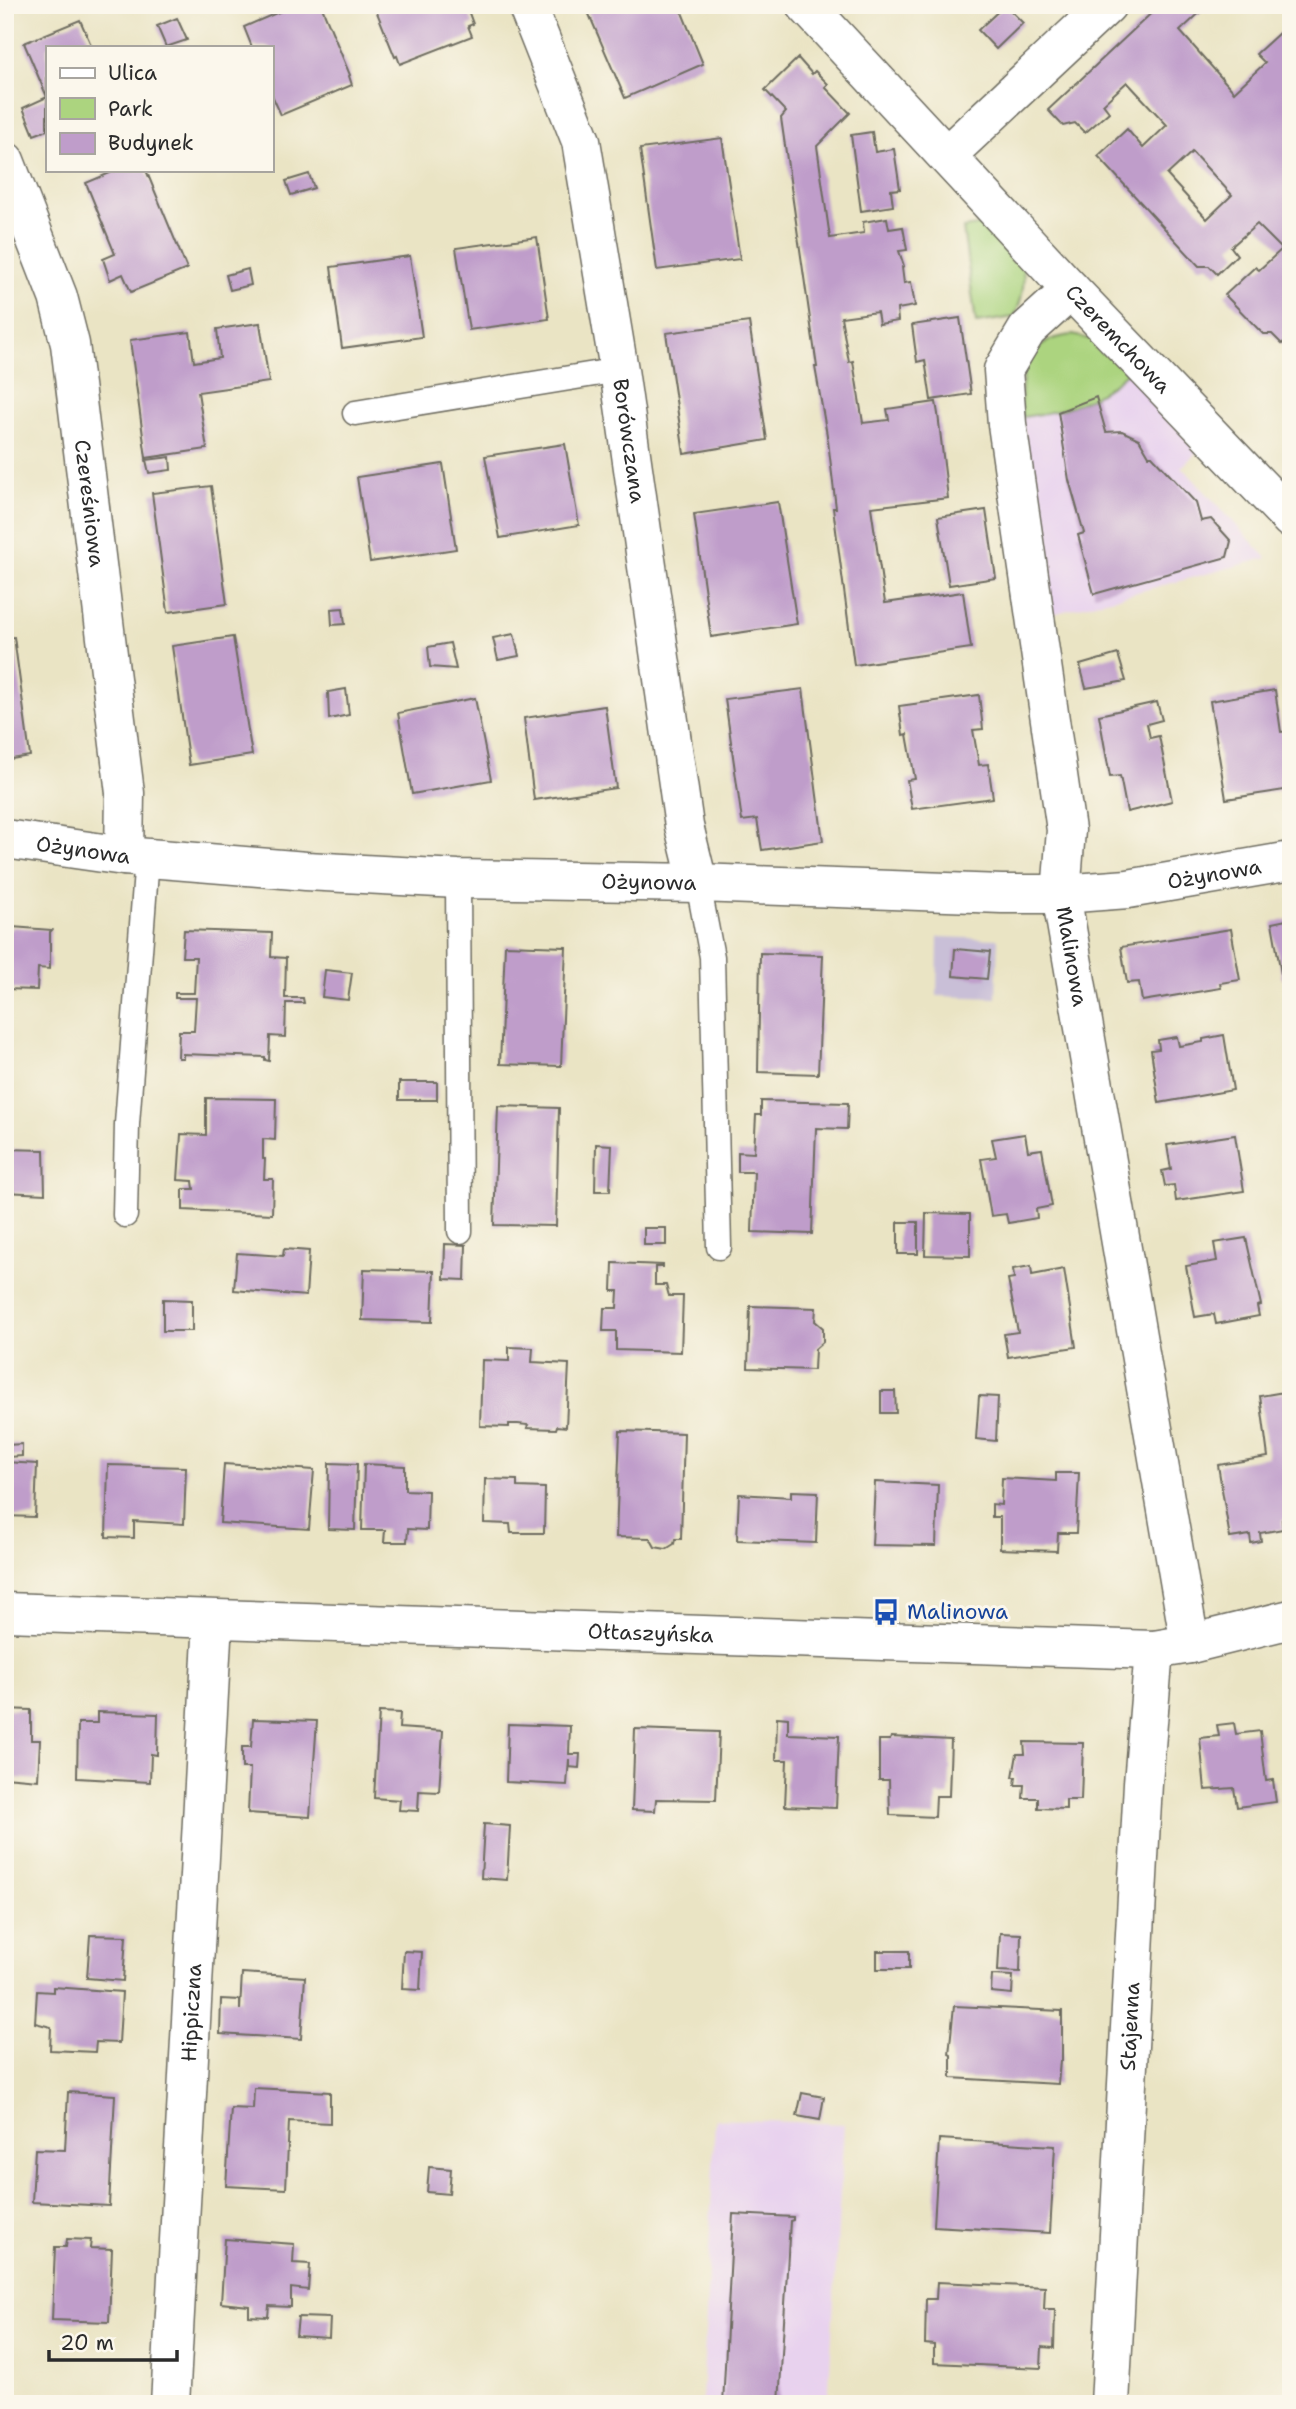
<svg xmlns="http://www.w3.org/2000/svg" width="1296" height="2409" font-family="'Shantell Sans',sans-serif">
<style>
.built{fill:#e8d2ee}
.industrial{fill:#c9bfd7}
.green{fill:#acd47f;stroke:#6c8055;stroke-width:2}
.building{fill:#bf9dca;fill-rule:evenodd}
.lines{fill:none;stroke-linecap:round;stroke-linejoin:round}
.lane-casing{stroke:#6e6c61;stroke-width:27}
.street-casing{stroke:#6e6c61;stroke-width:41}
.secondary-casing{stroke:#6e6c61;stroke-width:41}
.lane{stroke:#fff;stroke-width:24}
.street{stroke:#fff;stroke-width:38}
.secondary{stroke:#fff;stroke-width:38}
.labels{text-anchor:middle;stroke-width:6;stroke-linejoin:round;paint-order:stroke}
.street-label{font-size:21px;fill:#2b2b2b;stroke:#fbf7ec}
.transit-label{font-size:21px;fill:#164399;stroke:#fbf7ec;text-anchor:start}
</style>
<rect width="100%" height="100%" fill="#fbf7ec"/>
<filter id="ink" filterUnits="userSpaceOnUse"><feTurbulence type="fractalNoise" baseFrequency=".0143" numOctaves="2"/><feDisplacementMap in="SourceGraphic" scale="14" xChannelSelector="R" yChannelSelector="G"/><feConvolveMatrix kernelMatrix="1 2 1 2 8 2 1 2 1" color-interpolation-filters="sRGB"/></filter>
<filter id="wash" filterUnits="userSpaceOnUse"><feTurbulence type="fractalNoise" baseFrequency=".00686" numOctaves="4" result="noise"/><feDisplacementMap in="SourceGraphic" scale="28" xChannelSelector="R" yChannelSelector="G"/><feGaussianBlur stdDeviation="1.57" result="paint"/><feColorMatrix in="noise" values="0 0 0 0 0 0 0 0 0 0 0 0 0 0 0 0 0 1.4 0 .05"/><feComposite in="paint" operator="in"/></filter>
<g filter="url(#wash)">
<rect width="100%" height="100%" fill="#eae4c4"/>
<g class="built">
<path d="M1073,335L1097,341L1201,448L1182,467L1267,558L1053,614L1022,417L1046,343L1064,336Z"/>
<path d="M715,2119L844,2124L828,2404H702Z"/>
</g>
<path class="industrial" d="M938,937L998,939L996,998L937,996Z"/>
<g class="green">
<path d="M991,224C998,230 1008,235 1013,242C1029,262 1025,296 1014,317L976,323L963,228Z"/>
<path d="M1073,335L1097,341L1129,371C1095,402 1067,411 1022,417C1019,377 1023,339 1073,335Z"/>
</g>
<g id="blocks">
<g class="building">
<path d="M295,5H321L350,75L349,76L352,85L281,115L271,93V47H252L244,27Z"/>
<path d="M374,5H466L473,24L468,26L472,36L400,64L397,56L395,57Z"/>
<path d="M585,5H679L703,64L625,98Z"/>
<path d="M1005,5L1023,23L996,49L978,30Z"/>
<path d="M1160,5H1208L1180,31L1234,92L1265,63L1256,54L1279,33L1291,45V139L1287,142L1291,146V335L1282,344L1272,334H1263L1225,295L1255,267L1259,270L1282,249L1257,224L1231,247L1237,255L1217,274L1209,266H1199L1098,156L1127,129L1143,148L1167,125L1127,82L1103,104L1109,112L1085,133L1075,123L1063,126L1048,110ZM1192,152L1232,195L1207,219L1167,175Z"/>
<path d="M177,18L187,40L166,47L157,26Z"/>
<path d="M80,20L92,47H47V97L24,43Z"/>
<path d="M798,58L812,74L815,71L828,84L825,87L850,113L817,146L830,238L864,233L863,222L887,218L889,229L903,227L907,250L899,251L904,266L902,267L904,283L911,282L915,306L897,309L898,321L879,324L877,312L841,317L849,362L853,361L863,423L889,420L887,409L936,402L938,414L948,498L871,507L885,603L963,592L971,648L854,665L833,508H836L828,441L815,367H817L781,118L786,112L765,90Z"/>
<path d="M47,97V130L34,135L23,108Z"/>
<path d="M872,132L875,152L894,149L900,189L891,190L893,206L861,211L851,135Z"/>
<path d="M722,138L740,259L657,270L640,149Z"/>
<path d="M117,170H146L187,269L131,292L123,274L110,280L103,259L115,254L86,183Z"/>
<path d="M309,174L314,188L291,195L286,181Z"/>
<path d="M537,237L549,319L469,330L456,248Z"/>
<path d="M410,256L422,337L342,348L331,267Z"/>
<path d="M248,269L251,285L230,290L226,275Z"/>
<path d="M960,318L971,394L931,400L925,360L917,362L912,325Z"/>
<path d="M749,322L767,440L684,454L666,333Z"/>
<path d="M260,323L269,382L198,392L207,449L146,458L130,340L190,332L194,362L220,358L217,329Z"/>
<path d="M1096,397L1106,432L1122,431L1139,439L1149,456H1152L1196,503L1201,521L1211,519L1231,541L1227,557L1094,594L1078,535L1084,533L1069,480L1058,412Z"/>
<path d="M565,444L579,525L500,538L485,456Z"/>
<path d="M170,457L171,470L149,473L146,460Z"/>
<path d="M443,464L456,549L370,562L357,477Z"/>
<path d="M211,486L227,604L168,612L152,493Z"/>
<path d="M778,502L797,624L711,637L694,514Z"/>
<path d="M986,510L996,578L949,585L938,517Z"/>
<path d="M343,608L345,624L332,625L331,609Z"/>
<path d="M514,634L519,656L498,660L493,638Z"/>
<path d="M14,637L30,756L5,760V638Z"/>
<path d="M233,637L252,755L189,765L172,646Z"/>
<path d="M450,643L456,669L430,667L428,647Z"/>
<path d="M1118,654L1126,681L1086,688L1080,665Z"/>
<path d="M346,689L349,715L329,719L328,692Z"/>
<path d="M803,689L823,841L762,850L757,819L742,821L725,699Z"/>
<path d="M1275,690L1281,732L1291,731V789L1226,799L1210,701Z"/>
<path d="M979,695L983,729L973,730L979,765L988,764L993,798L912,809L907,780L915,779L907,734L903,735L899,706Z"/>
<path d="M475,698L491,780L412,794L398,713Z"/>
<path d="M1157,702L1162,720L1147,724L1150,738L1159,736L1172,801L1127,812L1120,776L1110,777L1099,715Z"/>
<path d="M605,706L616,788L534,800L524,718Z"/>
<path d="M1291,919V977L1282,979L1272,923Z"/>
<path d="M12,927L52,930L50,932V969L38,968L37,990L5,989V930H12Z"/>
<path d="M1231,929L1240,980L1220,983L1221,988L1142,1001L1139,982L1127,983L1121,947Z"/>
<path d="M184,930L272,933L271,957L286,958L285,998H303L304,1003H286L285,1037L270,1036L269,1061L265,1060V1057L183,1054V1058H178L179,1031H194L196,998H175V993H194L196,957H182Z"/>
<path d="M505,945L566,947L561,1066L500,1064Z"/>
<path d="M955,949L990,952L987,979L953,976Z"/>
<path d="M760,953L823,955L818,1074L758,1072Z"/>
<path d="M325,970L352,973L348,1000L322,997Z"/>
<path d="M1224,1035L1233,1090L1159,1103L1151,1050L1159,1049L1158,1040L1177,1037L1179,1046L1203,1042V1039Z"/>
<rect x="399" y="1082" width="38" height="18"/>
<path d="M206,1098L276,1099L275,1140L263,1139V1159H265L264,1179H273L272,1214L183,1210V1189H194L193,1181L178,1180L181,1134L206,1135Z"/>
<path d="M761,1101L848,1103L847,1129L816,1128L812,1234L752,1232L754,1172H738V1152L754,1153L756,1115H761Z"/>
<path d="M498,1106L559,1108L556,1226L494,1225Z"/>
<path d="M1025,1134L1028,1151L1042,1149L1052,1206L1036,1209L1037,1218L1008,1223L1006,1214L991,1216L981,1159L996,1157L992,1139Z"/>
<path d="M1235,1135L1244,1191L1176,1201L1174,1185L1165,1186L1162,1171L1171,1169L1167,1145Z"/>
<path d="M596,1144L612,1145L610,1191H595Z"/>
<path d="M5,1149L44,1150L45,1194L5,1192Z"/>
<path d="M926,1213L970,1214V1256L925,1255Z"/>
<rect x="898" y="1222" width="20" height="32"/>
<rect x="644" y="1228" width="22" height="17"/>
<path d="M1246,1238L1261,1305L1257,1306L1259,1316L1216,1324L1214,1314L1195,1317L1186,1266L1217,1261L1214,1243Z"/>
<path d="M445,1244L466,1245L465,1280L444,1279Z"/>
<path d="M284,1249L309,1251L306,1296L234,1290L237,1253L283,1256Z"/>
<path d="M613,1263L663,1265V1267H655V1285H666L669,1296H683L681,1352L616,1350V1331H603L604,1308H617L618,1291H612Z"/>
<path d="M1031,1266L1032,1275L1064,1269L1076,1347L1008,1357L1004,1334L1018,1332L1008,1279L1014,1278L1013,1269Z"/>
<path d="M364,1269L434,1271L432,1322L362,1320Z"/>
<path d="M163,1299L192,1300V1331H163Z"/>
<path d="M750,1306L816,1308L815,1321L823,1328V1342L815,1349L814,1370L748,1368Z"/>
<path d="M509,1347L533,1348L532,1362L569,1364L566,1427L557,1426L556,1429L527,1428L528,1425L518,1424H509V1427L480,1426L482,1360L509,1361Z"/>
<path d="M881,1391H895L896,1413H881Z"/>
<path d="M1284,1392L1291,1441V1519L1282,1520L1283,1529L1260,1533L1261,1541L1251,1543L1250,1535L1230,1538L1218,1465L1268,1457L1260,1396Z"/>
<path d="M979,1396L998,1397L996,1441L976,1439Z"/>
<path d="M620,1431L684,1433L681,1539H675L674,1544L666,1549L655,1547L650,1538L616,1537Z"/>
<path d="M22,1444V1456L8,1457L7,1445Z"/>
<path d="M5,1462L37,1464L35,1517L5,1516Z"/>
<path d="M329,1463L357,1464L355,1530L328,1529Z"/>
<path d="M224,1464L314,1470L309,1529L220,1523Z"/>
<path d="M364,1464L405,1466V1490L428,1491L427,1530L408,1529L407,1542H384L385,1530H362Z"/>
<path d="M108,1465L186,1467L184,1524L134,1521V1538L106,1537Z"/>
<path d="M1056,1473H1079L1076,1533H1058L1057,1551L1000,1549V1517H992V1504L1001,1505L1002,1478L1056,1481Z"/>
<path d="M485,1479L517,1480V1487L545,1488L544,1533H511L510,1524L484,1523Z"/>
<path d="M875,1482L938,1485L936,1546L872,1545Z"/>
<path d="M791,1491L818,1492L816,1543L737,1540L739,1494L791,1497Z"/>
<path d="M5,1709L31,1710V1740H40L38,1780L5,1777Z"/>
<path d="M97,1712L158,1714L157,1755L151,1754L150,1782L77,1778L78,1723H97Z"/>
<path d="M379,1712L400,1713L399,1728L443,1731L439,1792L419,1791L418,1811L399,1810L400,1800L374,1798Z"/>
<path d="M777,1717L788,1718V1734L839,1736L836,1808L785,1806L787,1760H776Z"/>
<path d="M253,1719L317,1721L310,1817L248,1813L250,1768H242V1747H251Z"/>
<path d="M1234,1723L1236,1734L1260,1731L1266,1781L1273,1780L1276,1802L1237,1807L1234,1788L1205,1790L1200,1738L1219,1736L1217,1725Z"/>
<path d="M508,1724L570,1726L569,1754H580L579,1768L569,1767V1759L567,1785L506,1782Z"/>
<path d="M635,1729L719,1732L716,1800L656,1799L655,1811L632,1810Z"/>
<path d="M891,1737L951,1740L949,1796H936L935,1817L890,1815L889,1780H879V1740H890Z"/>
<path d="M1024,1742L1083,1743L1081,1800H1066V1809L1038,1808V1798H1023L1024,1785H1015L1016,1777H1013L1017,1754H1025Z"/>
<path d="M484,1824L510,1826L507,1880L481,1878Z"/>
<path d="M1000,1933L1021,1934L1020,1972L998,1971Z"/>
<path d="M90,1935L126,1936L123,1981L87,1978Z"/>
<path d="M404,1951L422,1952L420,1990L402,1989Z"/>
<rect x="877" y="1951" width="32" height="18"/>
<path d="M242,1973L305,1977L301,2039L220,2034L221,1999L240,2000V2010Z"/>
<path d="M992,1975L1013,1976L1012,1994L991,1992Z"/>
<path d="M53,1987L122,1992L119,2043L96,2042L95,2052L50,2050L51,2027L35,2023L37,1991L53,1992Z"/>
<path d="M954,2006L1062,2011V2061H1060L1058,2084L951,2078V2055L949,2054Z"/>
<path d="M254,2088L330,2092V2123L289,2121L286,2189L226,2186L231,2108L253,2109Z"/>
<path d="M68,2092L115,2095L109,2206L32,2202L35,2149L65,2150Z"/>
<path d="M802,2093L824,2097L820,2120L797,2116Z"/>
<path d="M939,2139L1055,2146L1050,2233L934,2226Z"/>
<path d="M429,2167L451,2169L449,2194L427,2192Z"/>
<path d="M733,2214L793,2217V2220L790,2221L779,2404H723Z"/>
<path d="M67,2239L91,2240L90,2248L112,2249L109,2322L52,2320L55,2247H66Z"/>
<path d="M225,2239L294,2244L293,2263L310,2264L308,2290L291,2288V2307L269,2306L268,2317L249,2316V2306L221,2303Z"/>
<path d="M937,2282L1045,2287L1044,2309H1055L1054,2348L1042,2347L1041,2368L934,2363V2345L925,2344L926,2299H936Z"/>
<path d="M298,2317L330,2318L329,2338L296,2336Z"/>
</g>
</g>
</g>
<g filter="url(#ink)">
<use href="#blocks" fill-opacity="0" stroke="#6e6c61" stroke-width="2"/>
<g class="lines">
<defs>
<g id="lane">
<path d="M355,413L619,370"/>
<path d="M458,879L460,1231"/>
<path d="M698,883L712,957L719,1247"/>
<path d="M125,1215L127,1124L147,858"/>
</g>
<g id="street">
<path id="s1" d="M527,5L581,141L619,370L684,826L698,883"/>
<path id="s2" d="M806,5L1071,290L1291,519"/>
<path d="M947,155L1107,5"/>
<path id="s3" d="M5,161L58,297L70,344L125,793L124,856"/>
<path id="s4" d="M1071,290L1027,330L1003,370L1007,424L1066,830L1061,894L1190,1644"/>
<path id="s5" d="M5,839L124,856L306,871L458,879L698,883L1002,894H1061L1128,889L1291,861"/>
<path id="s6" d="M170,2404L213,1620"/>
<path id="s7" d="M1110,2404L1143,1783L1154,1650"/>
</g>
<g id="secondary">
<path id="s8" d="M5,1612L1154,1650L1190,1644L1291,1619"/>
</g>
</defs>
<use href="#lane" class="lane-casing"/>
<use href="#street" class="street-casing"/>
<use href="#secondary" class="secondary-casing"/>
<use href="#lane" class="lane"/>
<use href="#street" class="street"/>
<use href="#secondary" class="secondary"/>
</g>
</g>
<defs>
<symbol id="bus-bare" viewBox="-9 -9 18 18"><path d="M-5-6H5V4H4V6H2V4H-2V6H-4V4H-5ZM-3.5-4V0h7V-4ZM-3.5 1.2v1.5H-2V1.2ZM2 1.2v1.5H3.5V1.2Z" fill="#1a4fb4" stroke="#fbf7ec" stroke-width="2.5" paint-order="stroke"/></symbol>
</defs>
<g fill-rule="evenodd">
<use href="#bus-bare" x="867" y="1593" width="38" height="38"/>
</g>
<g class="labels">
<g class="street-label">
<text dy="7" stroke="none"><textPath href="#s2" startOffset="457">Czeremchowa</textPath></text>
<text dy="7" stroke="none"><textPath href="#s1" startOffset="450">Borówczana</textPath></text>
<text dy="7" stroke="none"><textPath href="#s3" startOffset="355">Czereśniowa</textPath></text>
<text dy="7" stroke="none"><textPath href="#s5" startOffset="79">Ożynowa</textPath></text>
<text dy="7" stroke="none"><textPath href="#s5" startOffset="1213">Ożynowa</textPath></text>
<text dy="7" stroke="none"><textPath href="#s5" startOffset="646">Ożynowa</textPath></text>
<text dy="7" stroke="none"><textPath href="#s4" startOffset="698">Malinowa</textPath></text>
<text dy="7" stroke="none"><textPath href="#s8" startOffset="646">Ołtaszyńska</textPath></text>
<text dy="7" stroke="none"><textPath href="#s6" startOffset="392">Hippiczna</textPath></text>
<text dy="7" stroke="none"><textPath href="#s7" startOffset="378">Stajenna</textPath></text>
</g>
<g class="transit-label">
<text x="907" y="1619">Malinowa</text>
</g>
</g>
<rect width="1296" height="2409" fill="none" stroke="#fbf7ec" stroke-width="28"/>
<rect x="46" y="46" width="228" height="126" fill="#fbf7ec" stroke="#a8a59f" stroke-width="2"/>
<rect x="60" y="68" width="35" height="10" fill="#ffffff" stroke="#a8a59f" stroke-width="2"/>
<text x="108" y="80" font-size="21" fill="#2b2b2b">Ulica</text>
<rect x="60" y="98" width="35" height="21" fill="#acd47f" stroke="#a8a59f" stroke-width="2"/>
<text x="108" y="116" font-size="21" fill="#2b2b2b">Park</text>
<rect x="60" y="133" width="35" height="21" fill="#bf9dca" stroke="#a8a59f" stroke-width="2"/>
<text x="108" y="150" font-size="21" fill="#2b2b2b">Budynek</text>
<path d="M49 2350v10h128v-10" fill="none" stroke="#2b2b2b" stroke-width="3.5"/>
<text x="60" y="2350" font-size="21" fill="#2b2b2b" stroke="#fbf7ec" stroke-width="5" paint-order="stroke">20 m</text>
</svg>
